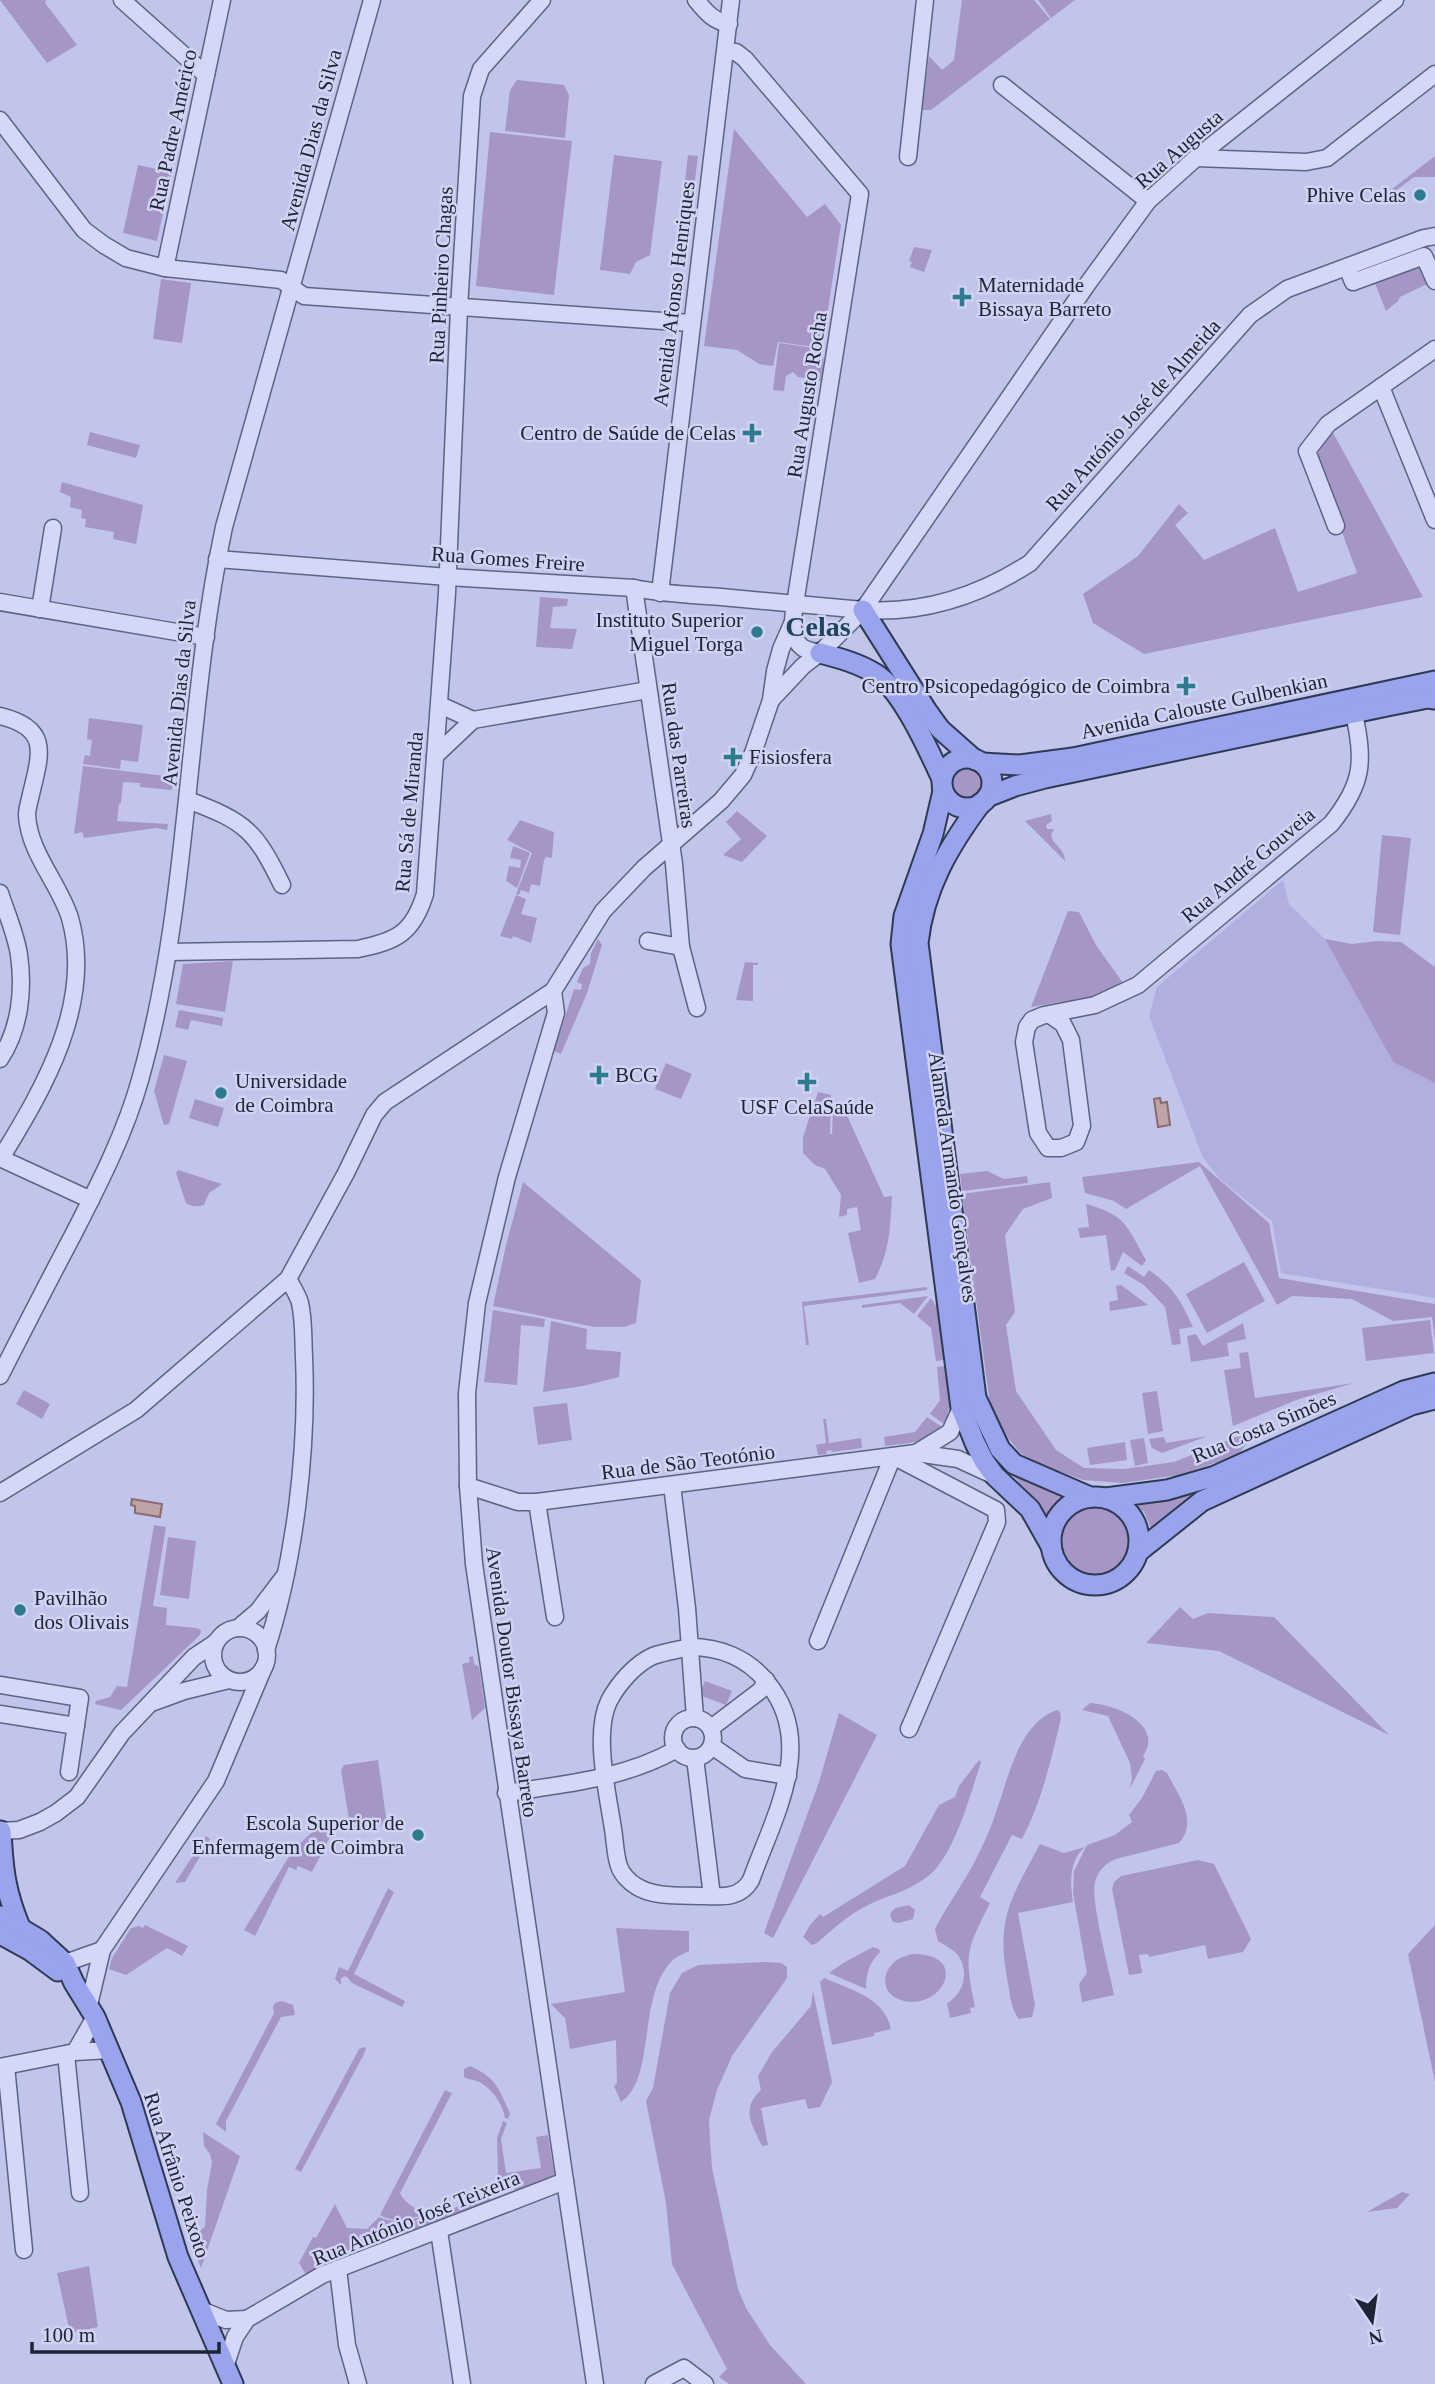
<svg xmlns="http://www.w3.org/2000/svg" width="1435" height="2384" font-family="Georgia,serif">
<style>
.farmland{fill:#b1afe0}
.green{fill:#a696c8}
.water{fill:#bea4a6;stroke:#8b6b6d;stroke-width:2}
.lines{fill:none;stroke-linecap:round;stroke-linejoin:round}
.minor-casing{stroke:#5a6583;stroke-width:19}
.major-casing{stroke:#2e3a51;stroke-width:23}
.minor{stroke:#d4d7f6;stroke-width:16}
.major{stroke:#9aa3ed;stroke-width:19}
.poi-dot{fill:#2d7b8f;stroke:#d0d3f3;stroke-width:2.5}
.labels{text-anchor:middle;stroke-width:5;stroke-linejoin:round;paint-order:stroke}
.street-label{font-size:21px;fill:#1d2434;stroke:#d0d3f3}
.poi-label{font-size:21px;fill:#1d2434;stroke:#d0d3f3;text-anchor:end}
.district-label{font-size:28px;font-weight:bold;fill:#1f445e;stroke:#d0d3f3}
</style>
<rect width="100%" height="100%" fill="#c1c5eb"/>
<path class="farmland" d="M1283,880L1289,904L1325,939L1393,1062L1435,1083V1298L1281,1273L1272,1221L1220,1179L1203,1158L1149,1016L1157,987Z"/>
<g class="green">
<path d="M0,0H46L45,3L77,45L47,63Z"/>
<path d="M962,0H1034L1050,19L931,110H922L929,56L942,70L954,60Z"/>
<path d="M1038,0H1075L1051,18Z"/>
<path d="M517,80L564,85L569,95L565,138L505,131L510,90Z"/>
<path d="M734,129L807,217L825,204L841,225L822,348L778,342L773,366L759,364L737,350L704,346Z"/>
<path d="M490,132L572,141L554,295L476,286Z"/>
<path d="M614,155L662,161L650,255L636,262L630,274L600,270Z"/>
<path d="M688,155L698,156L685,261L676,260Z"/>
<path d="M1435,156V177H1414L1394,192L1392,189Z"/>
<path d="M138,165L172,172L157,241L123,233Z"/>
<path d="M914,247L932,250L924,272L910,267L912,262L909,261Z"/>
<path d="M1419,265L1427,284L1400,297L1398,301L1386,311L1374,281Z"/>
<path d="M161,279L191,283L182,343L153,339Z"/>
<path d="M779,343L814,348L813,357L824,359L821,381L798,377L793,372L786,376L784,391L773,390Z"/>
<path d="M1331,429L1423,597L1144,654L1093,623L1083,594L1138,556L1179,504L1188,513L1175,525L1204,560L1275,528L1298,592L1357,573L1315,459Z"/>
<path d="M90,432L140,445L136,458L87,445Z"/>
<path d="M62,482L143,505L136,544L113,539L114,532L85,527L86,519L81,518L82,510L70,507L71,497L60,492Z"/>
<path d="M540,597L568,599L567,606L553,607L550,628L577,629L572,649L536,647Z"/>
<path d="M89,718L143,725L138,762L121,760L120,769L83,764L85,755L90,756L92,740L87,739Z"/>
<circle cx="966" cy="783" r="18"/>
<path d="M83,766L173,777L172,790L140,787V783L123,782L121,803L119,804L117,821L168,824L167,830L156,828L84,838L82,832L74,834Z"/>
<path d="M737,811L767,836L742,862L723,855L741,839L726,822Z"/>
<path d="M1051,814L1052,821L1046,825L1047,829H1054L1051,835C1054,847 1064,847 1065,861L1025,821Z"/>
<path d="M520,820L554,832L552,858L546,857L544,860L540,886L531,884L529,893L521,890L519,895L516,894L532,853L507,840Z"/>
<path d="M1382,835L1411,838L1400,935L1373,932Z"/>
<path d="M513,846L530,853L517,888L506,881L509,866L520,868L521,860L510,858Z"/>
<path d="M516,895L526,899L521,914L537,918L531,943L513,936L512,939L500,936Z"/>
<path d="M1068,911L1079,912L1096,945L1123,983L1098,996L1031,1007Z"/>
<path d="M598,939L602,945L587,993L561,1054L554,1051L574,989L581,990L582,984L577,982L583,968L590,964L591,953Z"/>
<path d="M1325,939L1352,944L1377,941L1401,942L1435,967V1083L1393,1062Z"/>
<path d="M233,961L225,1012L176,1004L183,964Z"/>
<path d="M745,962L758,963V965H753V1001L736,1000Z"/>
<path d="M179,1010L223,1018L222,1026L191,1020L188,1030L175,1027Z"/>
<path d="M164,1055L187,1061L169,1124L164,1125L154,1091Z"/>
<path d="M666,1063L692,1074L681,1099L655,1089Z"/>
<path d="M818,1092L831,1095L830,1134H832L833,1112L845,1111L884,1197L892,1196C890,1229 890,1250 875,1279L859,1283L848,1233L861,1230L857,1207L847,1209V1215L839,1217L841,1195L825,1169L815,1165L803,1153V1137Z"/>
<path d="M195,1099L224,1108L218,1127L189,1118Z"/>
<path d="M1199,1162L1269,1223L1279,1278L1435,1304V1342L1432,1317L1393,1321L1352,1299L1292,1296L1277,1305L1200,1166L1126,1209L1114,1201L1085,1193L1082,1177Z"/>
<path d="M178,1170L222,1184L209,1193L204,1205C197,1207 192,1207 186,1203L176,1173Z"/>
<path d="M987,1171L1004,1179L1027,1176L1028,1183L962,1191L960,1174Z"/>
<path d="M523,1182L641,1280L636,1323L624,1327H594L493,1306L506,1245Z"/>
<path d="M1050,1182L1052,1198L1023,1209L1005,1235L1015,1312L1006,1325L1016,1391L1056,1450L1084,1468L1124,1469L1174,1462L1251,1431L1253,1435L1238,1455L1179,1475L1123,1483L1083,1480L1039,1464L1020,1453L1001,1429L990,1405L962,1194Z"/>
<path d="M1086,1204C1126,1215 1126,1225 1146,1260L1142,1266L1123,1252L1115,1270L1111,1271L1106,1235L1080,1238L1078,1228L1089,1227Z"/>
<path d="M1244,1262L1265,1301L1207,1333L1186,1294Z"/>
<path d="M1128,1266L1144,1277L1149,1270C1174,1288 1180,1299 1193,1327L1179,1329L1181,1344L1172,1345L1165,1307L1144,1285L1124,1273Z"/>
<path d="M1121,1285L1148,1305L1110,1311L1109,1302L1118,1300L1116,1286Z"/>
<path d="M927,1287V1290L804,1306L809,1345H806L802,1302Z"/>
<path d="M928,1296L914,1314L900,1303L862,1308V1305Z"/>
<path d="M931,1298L938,1309L945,1360L936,1361L931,1328L917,1316Z"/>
<path d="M493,1310L545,1319L544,1327L521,1325L517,1385L484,1382Z"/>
<path d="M1430,1320L1434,1353L1366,1361L1362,1328Z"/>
<path d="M551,1321L587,1329L586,1349L621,1352L619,1377L583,1386L543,1392Z"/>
<path d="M1243,1323L1246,1339L1227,1343L1229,1356L1191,1362L1187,1336L1196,1334L1203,1346Z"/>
<path d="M1248,1352L1255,1398L1354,1383L1299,1399L1233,1426L1224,1370L1241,1368L1239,1353Z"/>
<path d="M945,1366C948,1385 954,1405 944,1424L930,1414L940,1400L937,1367Z"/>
<path d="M24,1390L50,1404L42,1419L16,1404Z"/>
<path d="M1157,1391L1163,1431L1148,1434L1142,1393Z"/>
<path d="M567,1403L572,1440L538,1445L533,1407Z"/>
<path d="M927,1417L942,1427C928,1444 905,1443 885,1446L884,1437L915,1432Z"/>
<path d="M823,1419H826L829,1443L861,1438L862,1448L832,1452L831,1450L826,1451L827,1454L818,1455L816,1445L826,1443Z"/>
<path d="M1208,1436L1162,1453L1152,1448L1149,1439L1164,1437L1166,1443Z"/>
<path d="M1144,1438L1148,1463L1135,1466L1130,1440Z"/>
<path d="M1125,1442L1127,1460L1090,1465L1087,1448Z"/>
<path d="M1014,1472L1069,1495L1056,1505L1045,1523L1036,1508L1040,1504L1012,1475Z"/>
<path d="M1193,1490L1198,1498L1153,1533L1144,1512L1132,1502Z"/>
<circle cx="1096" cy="1541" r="35"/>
<path d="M154,1525L166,1527L153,1606L167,1608L166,1625L196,1628L201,1630L200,1635L121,1710L95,1704L96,1701L110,1697L117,1686L127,1687Z"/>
<path d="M168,1537L196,1541L189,1599L160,1595Z"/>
<path d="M1180,1607L1193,1619L1208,1613L1274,1617L1389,1735L1219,1651L1146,1643Z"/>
<path d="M473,1656L474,1664L479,1667L485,1708L472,1720L462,1664L470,1662L469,1657Z"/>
<path d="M705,1681L732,1691L726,1705L699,1695Z"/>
<path d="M1090,1703C1114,1704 1165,1724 1143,1756L1145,1759L1129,1790L1132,1779L1130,1763L1108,1716L1082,1710Z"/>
<path d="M1057,1710L1060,1712L1061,1718C1051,1760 1042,1801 1022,1839L1012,1835L980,1897L990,1903C966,1951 964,1954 975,2007L970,2008L971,2013L950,2018L947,2003C964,1994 970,1970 957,1954C952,1949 945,1945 938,1941L935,1929C947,1905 964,1883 976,1859C984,1843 992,1826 997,1809C1009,1776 1019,1723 1057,1710Z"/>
<path d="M839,1713L877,1735L773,1938L764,1933L819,1782Z"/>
<path d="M378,1760L387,1824L354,1830L350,1826L341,1770L344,1765Z"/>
<path d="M979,1760L981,1762C971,1793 958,1841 938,1866C921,1888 891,1894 868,1905C848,1915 833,1929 817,1943L812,1945L803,1937L810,1925L820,1914L823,1917L905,1866L939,1805L955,1797L959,1786Z"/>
<path d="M1162,1770L1167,1773C1178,1795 1199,1820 1179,1843L1116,1859C1105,1863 1098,1871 1095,1882C1090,1899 1110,1973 1114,1995L1082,2002L1079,1984L1087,1973L1073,1893L1074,1871L1087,1845L1115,1835L1132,1822L1129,1815L1142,1798L1156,1771Z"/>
<path d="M322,1823L334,1829L312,1872L298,1866L296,1870L289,1867L255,1936L244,1930L293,1850Z"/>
<path d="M206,1836L210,1839L185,1882L175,1883Z"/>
<path d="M1040,1844L1064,1853L1085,1847C1069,1860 1070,1883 1073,1902L1018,1913L1035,2005L1032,2017L1019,2019C1011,2010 1010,1994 1008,1983C995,1918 1011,1899 1040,1844Z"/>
<path d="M1198,1860L1214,1864L1251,1939L1243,1952L1208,1959L1205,1945L1149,1957L1148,1954L1139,1955L1142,1973L1129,1975L1112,1889L1114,1882L1121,1876Z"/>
<path d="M388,1888L394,1892L354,1974L405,2001L402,2007L352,1983L346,1976L341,1978V1985L335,1979L339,1967L348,1971Z"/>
<path d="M909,1905L915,1910L913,1919L899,1923L893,1922L890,1915C893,1906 901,1907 909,1905Z"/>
<path d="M145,1925L188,1946L182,1956L167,1948L126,1975L109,1969L112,1958L131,1928L139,1926L143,1928Z"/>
<path d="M1435,1925V2082L1408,1954Z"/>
<path d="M616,1928L689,1931V1951C683,1954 675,1957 671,1962C637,1998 656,2079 621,2102L614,2086L617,2083L616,2040L570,2049L565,2018L551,2004L625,1992Z"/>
<path d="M873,1947L879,1949L880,1952C869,1963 866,1974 866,1989L829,1973L845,1962Z"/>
<path d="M912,1954C974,1953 940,2016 898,1999C880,1991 882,1970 897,1960C901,1957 907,1956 912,1954Z"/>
<path d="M765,1962L781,1963L787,1967V1978L732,2056L717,2090L709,2120L710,2140L712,2168L738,2289L746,2308L770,2345L806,2384H729L719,2377L727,2369L672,2264L666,2203L646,2101L653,2088L670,1993L682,1973L698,1965Z"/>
<path d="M824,1978C851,1990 884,1997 891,2029L874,2033V2036L832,2045L820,1982Z"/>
<path d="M813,1991L832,2082L820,2107L808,2109L805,2099L761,2108L768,2145L762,2146C752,2124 740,2110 761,2090L758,2076L772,2052L811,2006Z"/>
<path d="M282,2001L293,2005L295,2015L281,2017L226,2121V2132L216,2124L274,2013L273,2007L275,2003Z"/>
<path d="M364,2047L366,2048L364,2054L301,2172L295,2169L359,2049Z"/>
<path d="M470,2066C497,2078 498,2088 510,2113L508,2119L505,2118C503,2105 492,2088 479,2082C473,2079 469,2080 464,2077V2069Z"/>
<path d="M445,2090L452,2093L400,2193C405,2205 421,2212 433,2216C425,2217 416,2216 409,2218C398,2220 390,2221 380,2215Z"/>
<path d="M503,2121L507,2123L501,2139L506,2173L541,2168L536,2137L548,2135L555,2179L516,2193L512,2182L498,2176L497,2138Z"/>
<path d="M203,2132L240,2156L201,2268L191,2241L205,2226L207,2190L212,2162L210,2154L204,2146Z"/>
<path d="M1402,2192L1410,2194L1397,2208L1367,2212Z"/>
<path d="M483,2197H489L491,2202L325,2263L306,2275L299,2263L313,2237L316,2238L335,2204L347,2228L367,2229L379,2217C391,2223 399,2220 410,2219C440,2216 455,2207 483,2197Z"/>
<path d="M89,2266L98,2327L70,2333L57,2273Z"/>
</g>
<g class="water">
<path d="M1160,1098L1161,1103L1167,1102L1170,1125L1158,1127L1154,1099Z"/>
<path d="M132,1499L162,1504L160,1517L135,1513V1506L131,1505Z"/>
</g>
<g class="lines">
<defs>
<g id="minor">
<path d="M122,0L206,75"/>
<path d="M696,0C706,12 713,21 729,24"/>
<path d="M1002,85L1148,201"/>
<path d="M0,120L84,230L104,245L126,258L165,268L281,280L304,296L691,323"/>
<path d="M908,157L925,0"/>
<path d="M1196,158L1306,162L1327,158L1435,74"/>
<path d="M1347,267L1353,282L1424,256L1435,281"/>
<path d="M165,268L222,0"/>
<path d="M1381,387L1435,520"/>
<path d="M1336,526L1307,451L1328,424L1435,349"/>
<path d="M217,559L448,577L634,588C663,594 692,595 721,597C769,601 816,606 863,610L820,653C815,652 807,650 803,648C789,638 793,617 795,604L860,194L745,59L736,52H725"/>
<path d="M634,588L674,864L681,947L697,1008"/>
<path d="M660,593L731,0"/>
<path d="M0,602L206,637"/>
<path d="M40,609L53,528"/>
<path d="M863,610L1086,286L1148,201L1196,158L1395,0"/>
<path d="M863,610C924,614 979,596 1030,563L1250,315L1287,289L1424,238L1435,236"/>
<path d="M771,700L803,666L820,653"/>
<path d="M440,705L473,720"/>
<path d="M0,716C50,728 41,753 31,794C30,800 27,808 27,815C29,853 59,883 70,918C94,1003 44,1088 1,1158"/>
<path d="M435,756L473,720L648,690"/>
<path d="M188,800C246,822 255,830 282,885"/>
<path d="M0,893C6,912 16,934 19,955C24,990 20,1029 0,1059"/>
<path d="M648,941L681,947"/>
<path d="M168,952L358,949C397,941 413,933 425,894L447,593L459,308L472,96L481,69L542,0"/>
<path d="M553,991L556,1013L507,1177L477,1303L467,1393L468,1486L474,1564L595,2384"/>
<path d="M1044,1015H1050L1063,1024L1071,1040L1082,1126L1076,1142L1061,1148H1048L1038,1133L1024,1042L1027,1027L1032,1020L1044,1015L1095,1005L1138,985L1331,824C1364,783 1364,762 1354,713"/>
<path d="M0,1158L91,1200"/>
<path d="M0,1376C24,1329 48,1282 73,1235C98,1186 125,1134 140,1080C191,900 185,710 224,527L372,0"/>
<path d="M916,1453L950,1432L961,1408"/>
<path d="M672,1485L687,1608L695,1718"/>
<path d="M468,1486L518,1502H537L916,1453L958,1459L995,1476"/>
<path d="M0,1493L136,1410L288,1279L346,1173L374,1115L385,1102L553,991L603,911L644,868L721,801L743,775L753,753L771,700L775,671L781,649L792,624"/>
<path d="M537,1502L555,1617"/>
<circle cx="240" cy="1655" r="27"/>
<path d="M238,1628L258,1611L283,1578"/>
<path d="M818,1641L893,1456L996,1510L997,1522L909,1729"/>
<path d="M690,1647C720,1647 747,1658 766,1681C818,1742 774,1816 751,1880C741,1898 723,1897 704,1896C683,1895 654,1898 636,1886C629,1882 621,1873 619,1866C615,1855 615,1840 613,1829C608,1795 593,1733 609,1701C618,1684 635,1664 653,1656C664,1652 678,1650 690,1647Z"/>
<path d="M266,1650C295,1561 308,1449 304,1357C303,1339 304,1320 300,1303C298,1295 292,1286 288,1279"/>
<path d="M0,1685L80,1698L69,1772"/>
<path d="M154,1702L184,1691L229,1680"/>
<path d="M0,1714L76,1726"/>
<circle cx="693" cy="1738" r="20"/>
<path d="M711,1728L761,1690L766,1680"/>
<path d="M712,1746L745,1769L788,1776"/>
<path d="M695,1758L712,1896"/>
<path d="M506,1793C565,1784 624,1779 677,1749"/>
<path d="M0,1831L19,1830L40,1822L56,1813L77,1797L122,1733L194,1657L215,1643"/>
<path d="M65,1963L102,1950"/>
<path d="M89,2005L102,1950L216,1781L264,1667"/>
<path d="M75,2052L95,2017"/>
<path d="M66,2054L80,2193"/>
<path d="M6,2066L24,2250"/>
<path d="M0,2067L75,2052L110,2050"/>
<path d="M439,2231L462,2384"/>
<path d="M338,2269L347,2345L358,2384"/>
<path d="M201,2310L226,2320L247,2319"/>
<path d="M225,2367L235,2337L247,2319L322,2275L565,2181"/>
<path d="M654,2384L684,2368L705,2384"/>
</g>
<g id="major">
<path d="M863,610L927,711L940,729L975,760"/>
<path d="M820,653C839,658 858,663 876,674C902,690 929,751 942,779"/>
<circle cx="967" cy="783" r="25"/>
<path d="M982,763L1020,765L1073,758L1435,681"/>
<path d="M943,791L933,834L904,916L901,944L961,1408L975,1443L984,1461L995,1476L1030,1509L1051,1546"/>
<path d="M987,797L1015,786L1045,778L1387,706L1428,698L1435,699"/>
<path d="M981,803C949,846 924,888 918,943L976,1398L1000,1449L1014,1464L1090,1497"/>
<circle cx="1095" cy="1541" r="44"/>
<path d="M1106,1498L1167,1490L1215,1476L1404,1391L1435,1383"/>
<path d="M1138,1552L1202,1501L1411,1405L1435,1399"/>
<path d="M1,1831C3,1869 5,1891 20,1927"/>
<path d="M0,1916L40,1940L65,1963L74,1983L95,2017L131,2102L178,2257L233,2384"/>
<path d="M0,1934L31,1951L58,1971"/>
</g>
</defs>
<use href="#minor" class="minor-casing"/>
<use href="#major" class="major-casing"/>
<use href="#minor" class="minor"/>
<use href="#major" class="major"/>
</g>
<g class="poi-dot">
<circle cx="1420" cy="195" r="7"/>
<path d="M958.5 286.5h7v7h7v7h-7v7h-7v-7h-7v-7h7z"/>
<path d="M748.5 422.5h7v7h7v7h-7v7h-7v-7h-7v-7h7z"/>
<circle cx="757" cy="632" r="7"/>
<path d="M1182.5 675.5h7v7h7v7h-7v7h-7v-7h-7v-7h7z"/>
<path d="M729.5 746.5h7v7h7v7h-7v7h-7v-7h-7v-7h7z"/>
<path d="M595.5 1064.5h7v7h7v7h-7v7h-7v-7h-7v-7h7z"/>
<path d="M803.5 1071.5h7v7h7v7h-7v7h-7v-7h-7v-7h7z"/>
<circle cx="221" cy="1093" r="7"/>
<circle cx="20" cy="1610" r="7"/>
<circle cx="418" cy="1835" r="7"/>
</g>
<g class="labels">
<g class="street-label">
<text transform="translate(173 130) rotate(-78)" y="7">Rua Padre Américo</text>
<text transform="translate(311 140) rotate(-75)" y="7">Avenida Dias da Silva</text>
<text transform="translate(1179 149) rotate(-41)" y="7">Rua Augusta</text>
<text transform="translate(441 275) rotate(-87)" y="7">Rua Pinheiro Chagas</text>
<text transform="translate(674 294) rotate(-83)" y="7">Avenida Afonso Henriques</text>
<text transform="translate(807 395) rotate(-81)" y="7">Rua Augusto Rocha</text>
<text transform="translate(1133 415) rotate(-48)" y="7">Rua António José de Almeida</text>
<text transform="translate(508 559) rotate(4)" y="7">Rua Gomes Freire</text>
<text transform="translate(179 693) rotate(-84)" y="7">Avenida Dias da Silva</text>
<text transform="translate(1204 706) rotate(-12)" y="7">Avenida Calouste Gulbenkian</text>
<text transform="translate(679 755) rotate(82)" y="7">Rua das Parreiras</text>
<text transform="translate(409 812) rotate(-85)" y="7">Rua Sá de Miranda</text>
<text transform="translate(1248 865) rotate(-40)" y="7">Rua André Gouveia</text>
<text transform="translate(953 1177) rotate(82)" y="7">Alameda Armando Gonçalves</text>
<text transform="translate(1264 1427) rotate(-23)" y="7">Rua Costa Simões</text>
<text transform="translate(688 1462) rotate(-7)" y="7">Rua de São Teotónio</text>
<text transform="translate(512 1682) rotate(82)" y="7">Avenida Doutor Bissaya Barreto</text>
<text transform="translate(177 2175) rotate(72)" y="7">Rua Afrânio Peixoto</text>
<text transform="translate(416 2218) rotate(-22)" y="7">Rua António José Teixeira</text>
</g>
<g class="poi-label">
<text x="1406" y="202">Phive Celas</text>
<text x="978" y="292" text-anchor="start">Maternidade<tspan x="978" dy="24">Bissaya Barreto</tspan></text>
<text x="736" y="440">Centro de Saúde de Celas</text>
<text x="743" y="627">Instituto Superior<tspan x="743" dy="24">Miguel Torga</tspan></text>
<text x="1170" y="693">Centro Psicopedagógico de Coimbra</text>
<text x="749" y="764" text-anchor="start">Fisiosfera</text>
<text x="615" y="1082" text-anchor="start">BCG</text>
<text x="235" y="1088" text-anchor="start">Universidade<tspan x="235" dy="24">de Coimbra</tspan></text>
<text x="807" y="1114" text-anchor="middle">USF CelaSaúde</text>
<text x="34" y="1605" text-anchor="start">Pavilhão<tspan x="34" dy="24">dos Olivais</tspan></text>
<text x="404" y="1830">Escola Superior de<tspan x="404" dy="24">Enfermagem de Coimbra</tspan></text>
</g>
<g class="district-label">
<text x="818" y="636">Celas</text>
</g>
</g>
<g transform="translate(1372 2321) rotate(167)" stroke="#d0d3f3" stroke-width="5" paint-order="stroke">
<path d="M0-5L12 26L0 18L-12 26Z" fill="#1d2434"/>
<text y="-10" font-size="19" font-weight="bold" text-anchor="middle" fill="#1d2434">N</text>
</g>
<path d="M32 2342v10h187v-10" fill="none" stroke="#1d2434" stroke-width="3.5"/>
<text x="42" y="2342" font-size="21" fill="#1d2434" stroke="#d0d3f3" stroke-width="5" paint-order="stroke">100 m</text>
</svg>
